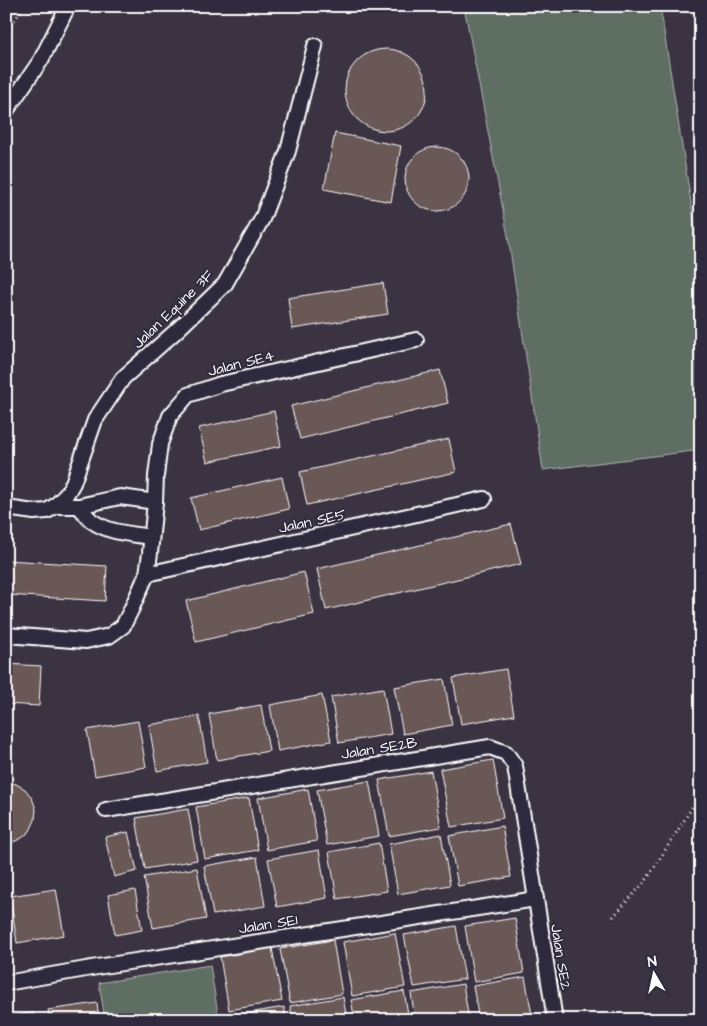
<svg xmlns="http://www.w3.org/2000/svg" width="707" height="1026" font-family="'Architects Daughter',sans-serif">
<style>
.green{fill:#5f6e64;stroke:#afb6b2}
.building{fill:#6a5957;stroke:#fff}
.lines{fill:none;stroke-linecap:round;stroke-linejoin:round}
.minor-casing{stroke:#fff;stroke-width:18}
.path{stroke:#fff;stroke-width:3;stroke-dasharray:1 4;stroke-linecap:butt}
.minor{stroke:#2f2a3d;stroke-width:14}
.labels{text-anchor:middle;stroke-width:4;stroke-linejoin:round;paint-order:stroke}
.street-label{font-size:15px;fill:#fff;stroke:#2f2a3d}
</style>
<rect width="100%" height="100%" fill="#3b3342"/>
<filter id="ink" filterUnits="userSpaceOnUse"><feTurbulence type="fractalNoise" baseFrequency=".02" numOctaves="2"/><feDisplacementMap in="SourceGraphic" scale="10" xChannelSelector="R" yChannelSelector="G"/><feConvolveMatrix kernelMatrix="1 2 1 2 8 2 1 2 1" color-interpolation-filters="sRGB"/></filter>
<g filter="url(#ink)">
<g class="green">
<path d="M464,6H660L701,266V450L543,470L508,236Z"/>
<path d="M210,965L219,1020H105L99,983Z"/>
</g>
<g class="building">
<circle cx="386" cy="90" r="41"/>
<path d="M335,133L401,146L391,202L324,189Z"/>
<circle cx="437" cy="179" r="32"/>
<path d="M383,283L388,314L292,329L288,298Z"/>
<path d="M440,370L448,403L300,439L291,406Z"/>
<path d="M274,411L281,446L207,462L199,428Z"/>
<path d="M449,439L456,472L307,505L300,472Z"/>
<path d="M282,477L289,509L199,530L191,498Z"/>
<path d="M511,524L521,564L326,610L317,569Z"/>
<path d="M6,560L107,566L105,601L6,595Z"/>
<path d="M304,572L314,614L196,642L186,601Z"/>
<path d="M6,664L41,666L39,706L6,704Z"/>
<path d="M506,669L514,715L461,724L453,678Z"/>
<path d="M444,679L452,725L403,734L394,687Z"/>
<path d="M383,688L391,734L339,743L331,697Z"/>
<path d="M322,695L331,741L278,751L270,705Z"/>
<path d="M261,705L269,751L217,760L209,714Z"/>
<path d="M199,716L207,762L157,771L149,725Z"/>
<path d="M138,721L146,767L95,776L87,730Z"/>
<path d="M493,760L503,818L451,827L440,769Z"/>
<path d="M431,771L441,827L389,836L379,780Z"/>
<path d="M369,781L379,836L327,845L317,790Z"/>
<path d="M6,782L16,784L25,789L32,798L36,809L35,820L30,831L22,838L11,843H6Z"/>
<path d="M308,789L317,841L267,850L258,798Z"/>
<path d="M249,798L258,850L205,859L196,807Z"/>
<path d="M188,809L197,860L145,869L136,818Z"/>
<path d="M502,826L511,877L458,886L449,836Z"/>
<path d="M128,832L137,871L114,877L105,837Z"/>
<path d="M441,834L450,885L398,894L389,844Z"/>
<path d="M379,843L387,891L337,899L329,852Z"/>
<path d="M319,850L327,898L277,907L268,859Z"/>
<path d="M257,857L265,906L213,915L204,866Z"/>
<path d="M197,868L206,919L153,928L144,877Z"/>
<path d="M56,889L64,935L17,943L10,896Z"/>
<path d="M135,890L142,930L115,935L108,895Z"/>
<path d="M515,918L524,973L474,982L465,926Z"/>
<path d="M456,926L465,979L414,987L404,935Z"/>
<path d="M395,933L405,987L352,996L343,942Z"/>
<path d="M333,940L342,994L290,1003L280,949Z"/>
<path d="M272,948L282,1001L229,1010L220,957Z"/>
<path d="M525,977L533,1020H479L473,986Z"/>
<path d="M463,984L469,1020H415L411,993Z"/>
<path d="M404,991L409,1020H355L351,1000Z"/>
<path d="M343,997L347,1020H293L290,1006Z"/>
<path d="M97,1003L99,1020H50L48,1010Z"/>
<path d="M284,1007L286,1020H232L231,1016Z"/>
<path d="M33,1013L34,1020H6V1017Z"/>
</g>
<g class="lines">
<defs>
<g id="minor">
<path d="M6,111L41,60L68,6"/>
<path d="M55,506H79L120,497L135,499L155,502"/>
<path d="M79,506C83,511 87,517 92,521C109,533 132,534 151,537"/>
<path d="M6,508L34,512L47,511L55,506L66,495L73,483L95,420L123,378L175,332L225,284L262,219L288,151L315,46"/>
<path d="M147,574L484,499"/>
<path d="M6,635L86,641L109,636L123,626L131,610L147,574L150,553L155,502L156,476L160,444L170,416L188,395L221,384L416,340"/>
<path d="M106,810L490,747L506,753L515,766L555,1020"/>
<path d="M6,983L103,966L536,899"/>
</g>
</defs>
<use href="#minor" class="minor-casing"/>
<g class="path">
<path d="M6,33L20,12L22,6"/>
<path d="M613,917L647,879L695,803L701,796"/>
</g>
<use href="#minor" class="minor"/>
</g>
</g>
<g class="labels">
<g class="street-label">
<text transform="translate(173 309) rotate(-44)" y="5">Jalan Equine 3F</text>
<text transform="translate(241 363) rotate(-14)" y="5">Jalan SE4</text>
<text transform="translate(312 521) rotate(-12)" y="5">Jalan SE5</text>
<text transform="translate(379 748) rotate(-9)" y="5">Jalan SE2B</text>
<text transform="translate(268 924) rotate(-9)" y="5">Jalan SE1</text>
<text transform="translate(561 957) rotate(81)" y="5">Jalan SE2</text>
</g>
</g>
<rect width="707" height="1026" fill="none" stroke="#2f2a3d" stroke-width="25"/>
<rect x="12" y="12" width="682" height="1001" fill="none" stroke="#fff" stroke-width="2" filter="url(#ink)"/>
<g transform="translate(654 974) rotate(351)" stroke="#2f2a3d" stroke-width="4" paint-order="stroke">
<path d="M0-4L9 19L0 12L-9 19Z" fill="#ffffff"/>
<text y="-8" font-size="14" font-weight="bold" text-anchor="middle" fill="#ffffff">N</text>
</g>
</svg>
